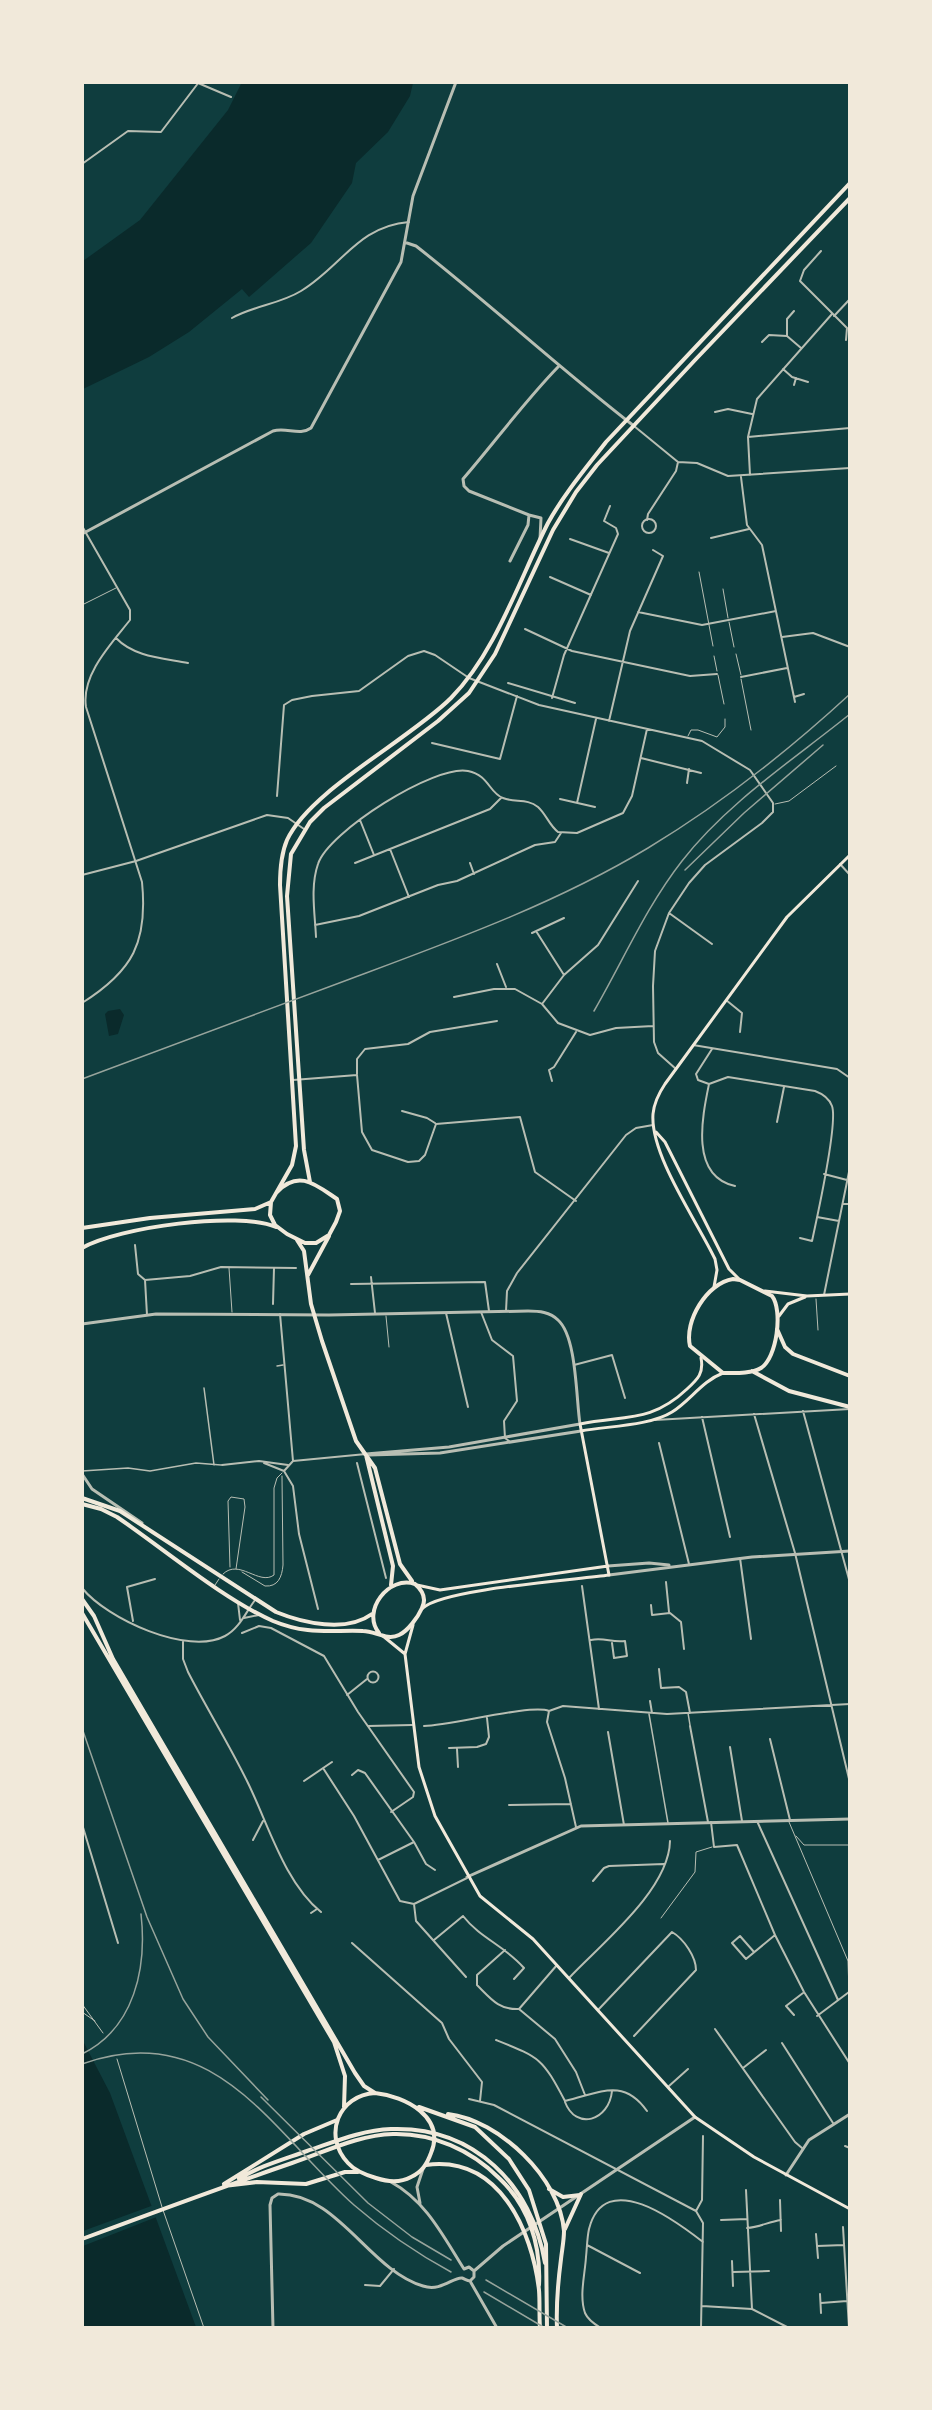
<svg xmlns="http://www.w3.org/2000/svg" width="932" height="2410" font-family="Cabin,sans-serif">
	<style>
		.water { fill: #0a2a2b }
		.pier { fill: #0f3d3e }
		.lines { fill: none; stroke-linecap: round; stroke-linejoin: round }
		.service { stroke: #b8beb3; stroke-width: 1 }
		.pedestrian { stroke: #b8beb3; stroke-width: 1.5 }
		.minor { stroke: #b8beb3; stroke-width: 2 }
		.tertiary { stroke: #b8beb3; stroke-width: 3 }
		.secondary { stroke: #f1e9da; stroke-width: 3 }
		.primary { stroke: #f1e9da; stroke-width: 4 }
		.trunk { stroke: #f1e9da; stroke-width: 4 }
		.tram { stroke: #97a49c; stroke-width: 1.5 }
		.rail { stroke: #97a49c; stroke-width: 1.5 }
	</style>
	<rect width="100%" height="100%" fill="#0f3d3e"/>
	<path class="water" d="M242,82L413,83L410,96L388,132L356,163L352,183L311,243L249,297L242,289L189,332L149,357L83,389V261L140,220L228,110Z
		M120,1009L124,1015L118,1034L109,1036L105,1014L108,1011Z
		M82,2039L110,2093L196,2327H83Z"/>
	<path class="pier" d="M154,2205L159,2216L83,2246V2231Z"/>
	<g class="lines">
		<path class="service" d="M699,572L713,646
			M723,589L728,618
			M82,605L116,588
			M729,622L734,647
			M736,654L741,675
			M714,656L717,671
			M718,675L724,704
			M741,679L751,730
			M688,736L691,730H698L717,737L725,727V719
			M775,804L789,801L836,766
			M229,1268L232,1312
			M816,1299L818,1330
			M386,1316L389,1347
			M230,1567L228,1501L231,1497L244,1499L245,1507L236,1569
			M242,1572L265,1586C278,1587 282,1577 283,1565L282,1476
			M223,1574C239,1558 259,1586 274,1575V1488L277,1478L282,1473
			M215,1585L219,1579
			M789,1822L848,1961L849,1992
			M796,1836L804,1845H850
			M661,1918L695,1872L696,1852L712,1847
			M82,2004L103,2033
			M82,2012L95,2021
			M117,2059L162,2207
			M163,2210L204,2328"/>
		<path class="pedestrian" d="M277,1366L283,1365
			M204,1388L214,1465
			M82,1471L128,1468L150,1471L196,1463L221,1465
			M688,1713L690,1725
			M649,1714L668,1823"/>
		<path class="minor" d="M198,83L231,97
			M82,164L128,131L161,132L199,82
			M821,251L804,270L800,281L847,328L846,340
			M834,316L850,299
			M232,318C253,306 280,304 301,291C341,267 358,226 409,222
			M787,336V319L794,311
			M762,342L769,335L787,336L801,348
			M783,369L792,377L808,382
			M794,385L796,378
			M715,412L728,409L752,414
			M634,426L678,462L697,463L728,476L850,468
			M748,437L850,428
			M750,475L748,437L757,399L832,314
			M741,477L747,525L762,545L795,702
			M642 526a7 7 0 1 1 14 0a7 7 0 1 1-14 0Z
			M647,520L648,514L676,471L678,462
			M82,526L130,610V620C111,644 81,675 86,707L142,882C148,942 133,971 82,1003
			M711,538L749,529
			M570,539L609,553
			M550,577L591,595
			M638,612L702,625L776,611
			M525,629L572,651L690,676L717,674
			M782,637L813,633L850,647
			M116,638C134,657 163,658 188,663
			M741,677L787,668
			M508,683L575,703
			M794,697L804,694
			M552,698L564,655L618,534L616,528L604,521L610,506
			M609,721L630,631L663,556L653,550
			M432,743L500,759L517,696
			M641,758L701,773
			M687,783L689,769
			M277,796L284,705L292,700L312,696L359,691L408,656L424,651L435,655L469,678L539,705L702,741L750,770L773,803V812L762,823L705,865L689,883L669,913L655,951L653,986L654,1042L658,1053L676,1069
			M560,799L595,807
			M577,803L596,719
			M360,820L374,855
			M390,849L409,897
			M355,863L490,809L501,798
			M470,863L474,874
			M840,864L850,875
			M82,875L136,861L267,815L288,818L304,829
			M669,913L712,944
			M315,925L359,916L438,885L457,881L535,845L555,842L561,833
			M536,931L564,975
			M532,933L564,918
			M316,937C315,914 310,887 318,864C328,832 435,764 468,771C489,775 489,793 503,798C515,803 527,798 538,807C546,814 549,825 558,832L577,833L623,813L632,796L647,729
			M497,964L506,987
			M454,997L494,989H515L542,1004L558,1023L590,1035L616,1028L653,1026
			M726,1000L742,1013L740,1032
			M542,1004L564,975L598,945L638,881
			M693,1045L837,1069L850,1078
			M357,1074V1059L365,1049L408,1044L430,1032L497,1021
			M293,1080L357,1075L362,1132L372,1150L408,1162L419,1161L425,1155L436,1124L520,1117L535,1172L576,1201
			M552,1081L549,1070L554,1067L576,1032
			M709,1084L698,1080L696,1074L712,1049
			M402,1111L427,1118L435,1123
			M777,1122L784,1087
			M824,1174L847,1180
			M735,1186C690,1176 702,1118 709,1084L728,1077L815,1091C823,1094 829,1098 832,1106C838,1123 817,1218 812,1241L800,1238
			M843,1204H850
			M817,1217L839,1221
			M135,1245L138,1274L145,1280L147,1315
			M371,1277L375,1313
			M145,1280L190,1276L221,1267L296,1268
			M351,1284L485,1282L489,1311
			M824,1295L850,1167
			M273,1304L274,1268
			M506,1311L507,1291L517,1273L626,1135L636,1128L653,1125
			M481,1312L492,1340L513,1356L517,1401L504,1421L505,1438L509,1441
			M446,1313L468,1407
			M280,1314L293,1461
			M574,1365L612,1355L625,1398
			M803,1411L850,1583
			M754,1414L795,1553L850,1783
			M702,1417L730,1537
			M655,1420L850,1409
			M659,1443L689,1564
			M264,1463L284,1471
			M357,1463L386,1578
			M222,1465L259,1461L288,1465
			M284,1471L293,1486L299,1534L318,1609
			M284,1471L293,1461L366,1454
			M740,1558L751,1639
			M666,1582L669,1612
			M582,1586L599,1709
			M82,1588C107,1619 188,1656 225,1636C239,1629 246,1612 255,1600
			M238,1603L240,1620
			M651,1605L652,1615L670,1613L681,1622L684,1649
			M244,1618L259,1615
			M133,1621L127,1587L155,1579
			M242,1633L259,1626L271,1628L324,1656L358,1712L414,1792L413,1797L391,1812
			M591,1640C604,1637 612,1643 625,1641L627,1656L614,1658L612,1643
			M183,1642V1659L188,1672C207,1709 229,1744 247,1781C268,1823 284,1882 321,1912
			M659,1669L661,1688L679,1687L686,1692L690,1713
			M367.5 1677a5.5 5.5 0 1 1 11 0a5.5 5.5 0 1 1-11 0Z
			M347,1695L367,1679
			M650,1701L652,1713
			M549,1711L563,1706L667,1714L850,1704
			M549,1711L547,1722L565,1778L576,1827
			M368,1726L412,1725
			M424,1726C453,1725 531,1704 549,1711
			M690,1726L708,1822
			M608,1732L624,1825
			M770,1739L790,1820
			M730,1747L742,1821
			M449,1748L477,1747L486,1744L489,1737L487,1718
			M457,1749L458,1767
			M323,1768L354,1816L400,1901L414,1904L467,1878
			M352,1775L358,1770L365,1773L414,1842L378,1860
			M304,1781L332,1762
			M509,1805L571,1804
			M757,1821L838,2000
			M711,1822L714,1847L737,1845L775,1935L804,1992L850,2064
			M82,1824L118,1943
			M253,1840L263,1821
			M414,1842L426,1864L435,1870
			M593,1881L604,1868L609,1866L664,1864
			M414,1904L416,1921L466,1977
			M311,1913L317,1909
			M434,1940L463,1916C481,1939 504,1945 524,1968L514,1979
			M352,1943L442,2023L449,2039L482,2082L480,2101
			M505,1950L477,1975V1985C491,1999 499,2010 519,2009
			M754,1952L740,1936L732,1943L746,1959L775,1935
			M569,1978C601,1944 669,1890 670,1841
			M519,2009L555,2039L576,2072L585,2095
			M519,2009L557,1965
			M598,2010L672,1932C684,1939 696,1957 696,1970L634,2036
			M794,2015L786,2006L803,1993
			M817,2016L849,1992
			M715,2029L795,2142L802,2148
			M496,2040C541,2058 542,2058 565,2101C600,2093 623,2077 647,2111
			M782,2043L833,2123
			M743,2068L766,2050
			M669,2086L688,2069
			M469,2099L494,2105L696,2211
			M565,2102C576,2131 609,2121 612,2091
			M845,2146L850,2148
			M746,2190L752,2309
			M780,2200L781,2231
			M721,2220L747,2219
			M843,2227L849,2328
			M747,2228C760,2227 768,2222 781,2220
			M816,2234L818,2258
			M587,2245L640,2273
			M817,2246L844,2245
			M732,2261L733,2286
			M733,2272L769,2271
			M365,2285L380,2286L394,2269
			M820,2294L821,2313
			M821,2303L847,2301
			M702,2306L752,2309L789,2328
			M601,2328C594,2324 588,2320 585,2313C579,2296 585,2274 586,2257C587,2248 587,2238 589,2229C605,2167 676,2221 703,2242
			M689,2328H694
			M701,2328L703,2223L696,2211L702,2200L703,2136"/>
		<path class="tertiary" d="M407,243L416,246C490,304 559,368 634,426
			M529,515L541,518L540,539
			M82,534L273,431C286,427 300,436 311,428L401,262L413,196L456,82
			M510,561L528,525L529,515L469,491L464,486L463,479C495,442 524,402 558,367
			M82,1324L156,1314L329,1315L528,1311C539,1311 550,1312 558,1320C577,1337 576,1399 580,1424L449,1447L366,1454
			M369,1455L440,1453L581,1431
			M82,1474L92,1489L142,1523
			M608,1566L649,1563L669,1565
			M609,1575L752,1557L850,1551
			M467,1877L581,1826L850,1819
			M786,2175L809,2140L850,2114
			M391,2182C426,2201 443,2236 464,2269
			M420,2203L417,2187L423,2169
			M464,2269L469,2267L474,2271
			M474,2271L503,2246L695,2117
			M470,2281L497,2328
			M470,2281L474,2277V2271
			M273,2328L270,2205L272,2198L278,2194C338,2193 369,2270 423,2286C441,2292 453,2277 462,2278C465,2279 467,2281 470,2281"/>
		<path class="secondary" d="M656,1132L665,1142L729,1269L739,1279
			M714,1287L717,1270L715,1259C697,1221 650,1155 653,1114C654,1103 659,1093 665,1084L787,917L850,855
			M765,1291L807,1296L850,1294
			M779,1316L788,1304L805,1297
			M581,1431C607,1426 650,1426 672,1412C690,1401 702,1381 723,1373
			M417,1585L440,1590L608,1566
			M423,1608C443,1589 574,1580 609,1575L580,1424C625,1415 651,1423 687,1389C698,1379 704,1373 701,1358
			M413,1625L405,1654L419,1767L435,1816L480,1896L533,1939L695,2117L754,2157L850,2209
			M383,1636L405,1654"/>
		<path class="primary" d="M733,1279L740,1280L772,1296C783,1310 777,1358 761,1368C751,1374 735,1373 723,1373L690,1346C684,1321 707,1283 733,1279Z
			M777,1329L785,1347L793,1354L850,1376
			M752,1371L789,1391L850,1407
			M239,2179C259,2166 285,2159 307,2151C334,2142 362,2130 391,2129C474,2126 532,2185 545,2263
			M224,2184L304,2134L337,2120
			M224,2186L257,2182L306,2184L345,2172H358
			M82,2239C152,2213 222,2187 292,2163C325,2152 358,2135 393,2134C433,2133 471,2150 499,2178C529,2206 541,2245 539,2285"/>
		<path class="trunk" d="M310,1182L304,1150L287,896L291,854L310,822L324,808L438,721L469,693L495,654L553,530L576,492L597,465L696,359L850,198
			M277,1192C299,1169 316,1185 337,1199L340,1211L336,1222L329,1235L316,1243H305L287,1234L275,1225L270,1215L271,1202L292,1165L296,1146L280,885C280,870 281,854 287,840C310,790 409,740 451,698C496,652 519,580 548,523C564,494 586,468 606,442L850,183
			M82,1228L150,1218L255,1209L271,1202
			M297,1240L304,1251L311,1304L322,1341L356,1441L375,1468L400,1564L412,1581
			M82,1248C118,1227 239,1211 276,1227
			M308,1275L329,1236
			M366,1455L393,1566L391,1585
			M82,1498L120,1511L276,1612C303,1623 346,1633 372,1614
			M82,1504L101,1509L117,1517C164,1549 223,1599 273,1621C307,1635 329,1630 363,1631C375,1631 387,1641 399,1635C408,1631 418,1617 422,1608C427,1598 422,1590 415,1584C389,1575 361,1611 379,1633
			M82,1599L94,1616L113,1659L355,2073L364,2086L375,2093
			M82,1613L334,2042L345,2076L344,2107
			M375,2093C405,2096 446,2117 431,2153C427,2164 422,2172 411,2177C400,2183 388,2182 376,2178C366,2175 355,2171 348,2163C322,2135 339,2095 375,2093Z
			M419,2107L475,2127L509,2159L529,2190L546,2244L547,2328
			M448,2114C499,2120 560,2178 564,2231C564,2240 562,2250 561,2259C558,2282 556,2304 557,2328
			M426,2165C499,2155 532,2230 539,2290C540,2303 539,2315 540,2328
			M549,2189L563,2197L580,2195
			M565,2229L581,2194"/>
		<path class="tram" d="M685,870L744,813L823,745
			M594,1011C623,961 646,907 682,861C727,803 793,760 850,714"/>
		<path class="rail" d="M82,1079C172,1046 261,1012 350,979C452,941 555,904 648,848C721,804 787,752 850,694
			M82,1728L147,1917L183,1999L208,2037L268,2100
			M82,2054C135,2028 147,1967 141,1914
			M82,2064C214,2016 273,2133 354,2205C384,2231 416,2253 451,2272
			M261,2097L368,2203L412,2237L451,2260
			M486,2280L568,2328
			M484,2292L545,2328"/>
	</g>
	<rect width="932" height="2410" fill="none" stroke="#f1e9da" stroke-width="168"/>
</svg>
